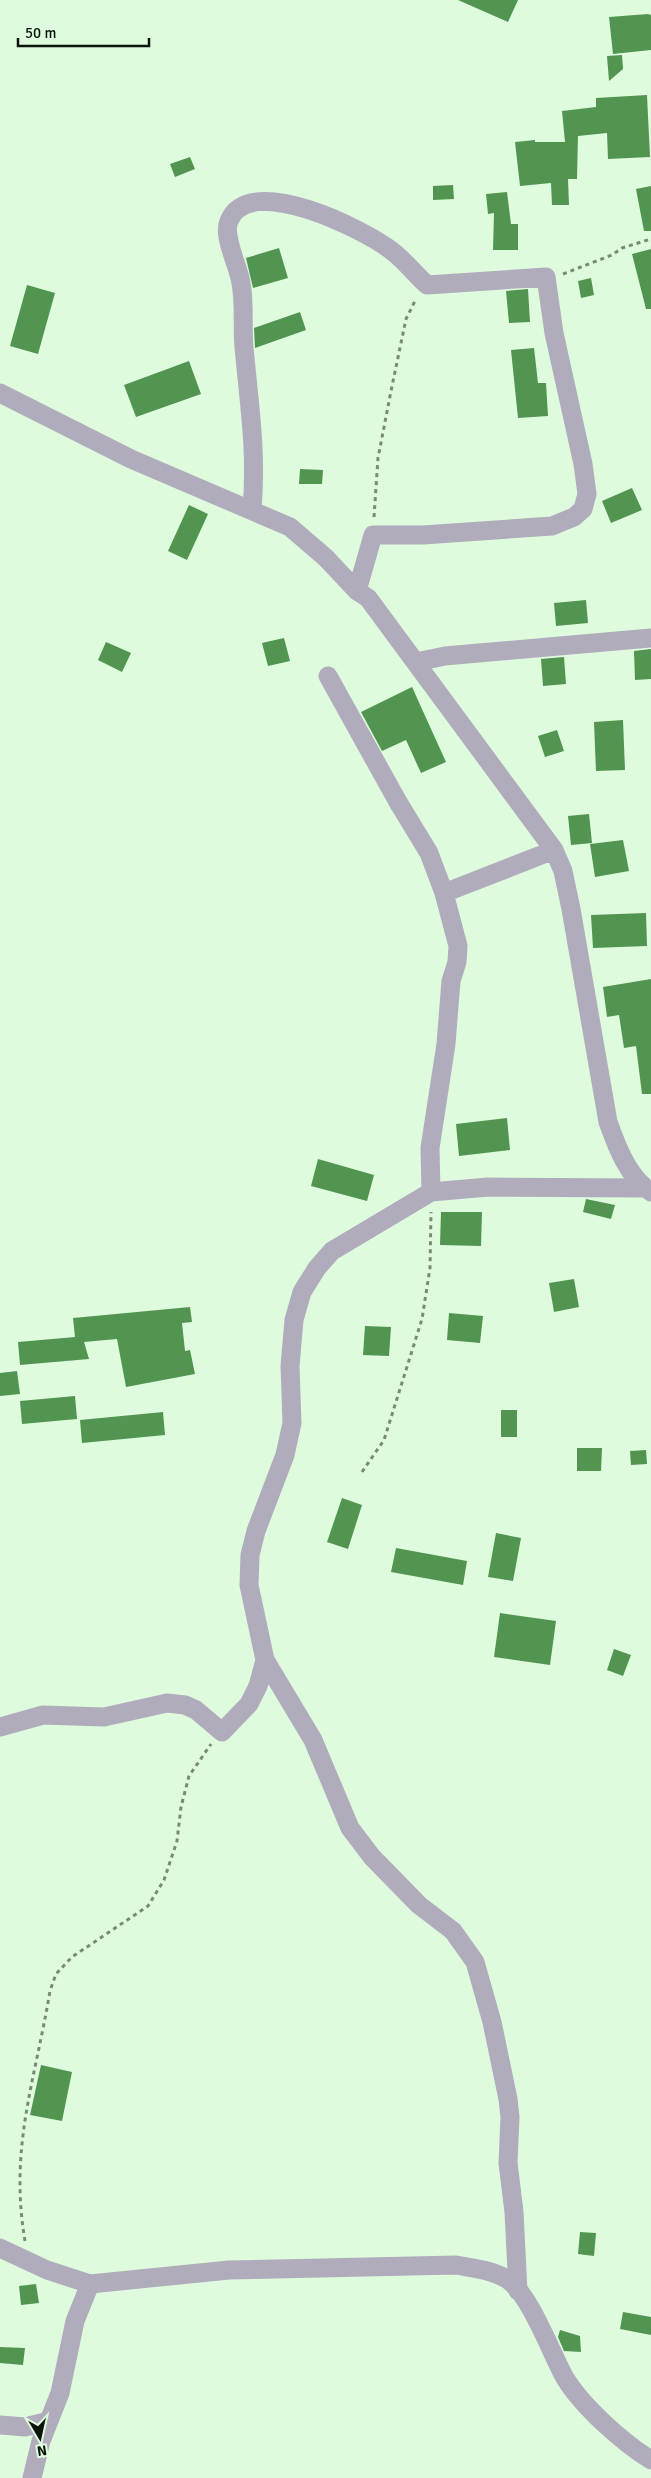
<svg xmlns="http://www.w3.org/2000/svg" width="651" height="2478" font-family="Signika,sans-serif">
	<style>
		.building { fill: #519550 }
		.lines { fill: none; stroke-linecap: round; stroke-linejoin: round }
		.path { stroke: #778b77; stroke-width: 3; stroke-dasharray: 4 4; stroke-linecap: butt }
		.minor { stroke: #b0acbc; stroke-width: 19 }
	</style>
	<rect width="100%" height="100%" fill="#dffbde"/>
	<path class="building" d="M458,0H518L508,22Z
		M648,14L651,15V50L613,54L609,17Z
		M622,55L623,69L609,81L607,56Z
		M647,95L650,157L608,159L607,133L578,136L577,179H568L569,205H552L551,183L520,186L515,142L535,140V142H565L562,111L596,107V98Z
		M190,157L195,169L175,177L170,164Z
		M453,185L454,199L433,200V186Z
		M651,186V231H644L636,189Z
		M507,192L511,224H518V250H493L494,213L488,214L486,194Z
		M279,248L288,278L253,288L246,258Z
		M651,249V309H646L632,254Z
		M591,278L594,295L581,298L578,281Z
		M27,285L55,293L38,354L10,346Z
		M528,289L530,322L509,323L506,291Z
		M300,312L306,330L255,348L254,328Z
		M534,348L538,383H546L548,416L518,418L511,350Z
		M189,361L201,394L136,417L124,385Z
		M300,469L323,470L322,484H299Z
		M632,488L642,510L611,523L602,501Z
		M189,505L208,514L187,560L168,551Z
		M586,600L588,623L556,626L554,603Z
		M284,638L290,661L268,666L262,643Z
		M106,642L131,653L122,672L98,660Z
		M651,649V679L635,680L634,651Z
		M564,657L566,684L543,686L541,659Z
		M412,687L446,762L421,773L406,740L382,751L361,712Z
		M623,720L625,770L596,771L594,722Z
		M557,730L564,751L545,757L538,736Z
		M589,814L592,843L571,845L568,816Z
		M623,840L629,871L595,877L590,844Z
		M646,913L647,946L593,948L591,915Z
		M651,979V1094H642L636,1046L624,1048L619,1015L607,1017L603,987Z
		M507,1118L510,1150L459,1156L456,1124Z
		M318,1159L374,1175L367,1201L311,1186Z
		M586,1199L615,1205L611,1219L583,1212Z
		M441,1212H482L481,1246L440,1245Z
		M574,1279L579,1307L554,1312L549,1283Z
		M190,1307L192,1322L182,1323L185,1351L190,1350L195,1374L126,1387L117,1339L84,1342L89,1359L20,1365L18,1342L75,1337L73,1318Z
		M449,1313L483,1316L480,1343L447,1340Z
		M365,1326L391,1327L389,1356L363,1355Z
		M17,1371L20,1394L0,1396V1373Z
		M75,1396L77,1419L22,1424L20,1401Z
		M501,1410H517V1437H501Z
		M163,1412L165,1435L82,1443L80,1420Z
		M577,1448H602L601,1471H577Z
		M646,1450L647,1464L631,1465L630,1451Z
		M342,1498L362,1505L348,1549L327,1542Z
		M496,1533L521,1538L513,1581L488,1577Z
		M396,1548L467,1561L463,1585L391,1572Z
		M500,1613L556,1621L550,1665L494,1657Z
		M614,1649L631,1655L623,1676L607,1670Z
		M41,2065L72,2072L62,2121L30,2115Z
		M580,2232L596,2233L594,2256L578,2254Z
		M36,2284L39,2303L21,2305L19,2286Z
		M623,2312L651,2317V2335L620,2329Z
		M560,2330L580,2336L581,2352L564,2351L558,2337Z
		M0,2347L25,2348L23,2365L0,2363Z"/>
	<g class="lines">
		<path class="path" d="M563,274L612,255L622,248L651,239
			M374,517L378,458L391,391L406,319L416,299
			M362,1472L384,1440L422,1319L430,1268L431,1212
			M25,2241C9,2148 35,2081 50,1991L56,1974L72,1957L148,1906L164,1880L177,1841L181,1807L189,1776L211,1744"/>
		<path class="minor" d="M0,393L131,459L290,527L326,558L357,591L368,598L554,850L563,871L571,909L608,1122C617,1147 628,1177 651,1192
			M252,509C257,451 249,404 244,347C242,326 245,305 241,283C239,267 222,236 229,221C249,171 365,230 392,251C404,260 415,274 427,285L546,277L554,333L583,464L587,494L583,509L574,517L552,526L423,535H373L357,591
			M416,662L445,656L651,638
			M328,676L398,802L429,853L444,893L458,946L457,962L451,981L446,1044L430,1148L431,1192
			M444,893L554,850
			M265,1660L313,1740L350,1828L372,1857L419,1905L453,1931L475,1962L492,2022L508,2099L510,2117L508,2163L514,2212L518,2291
			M0,1727L43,1715L104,1717L167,1703L185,1705L196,1710L222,1732L249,1704L258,1686L265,1660L249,1585L250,1555L256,1531L285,1455L292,1423L290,1366L294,1320L302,1292L317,1268L332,1251L431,1192L488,1187L646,1188
			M0,2248L47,2270L90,2284L229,2270L456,2265C473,2268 492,2270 507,2279C530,2294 551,2353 565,2378C582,2406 623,2443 651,2460
			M0,2425L25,2427L49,2421
			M32,2478L41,2441L60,2393L75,2321L90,2284"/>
	</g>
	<g transform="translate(40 2438) rotate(171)" stroke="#dffbde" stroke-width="4" paint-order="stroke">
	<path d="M0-4L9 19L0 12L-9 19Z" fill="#0a140a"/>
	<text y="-8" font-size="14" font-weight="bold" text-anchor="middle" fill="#0a140a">N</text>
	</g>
	<path d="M18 38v8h131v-8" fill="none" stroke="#0a140a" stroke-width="2.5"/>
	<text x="25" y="38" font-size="15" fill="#0a140a" stroke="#dffbde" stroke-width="4" paint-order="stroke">50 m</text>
</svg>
